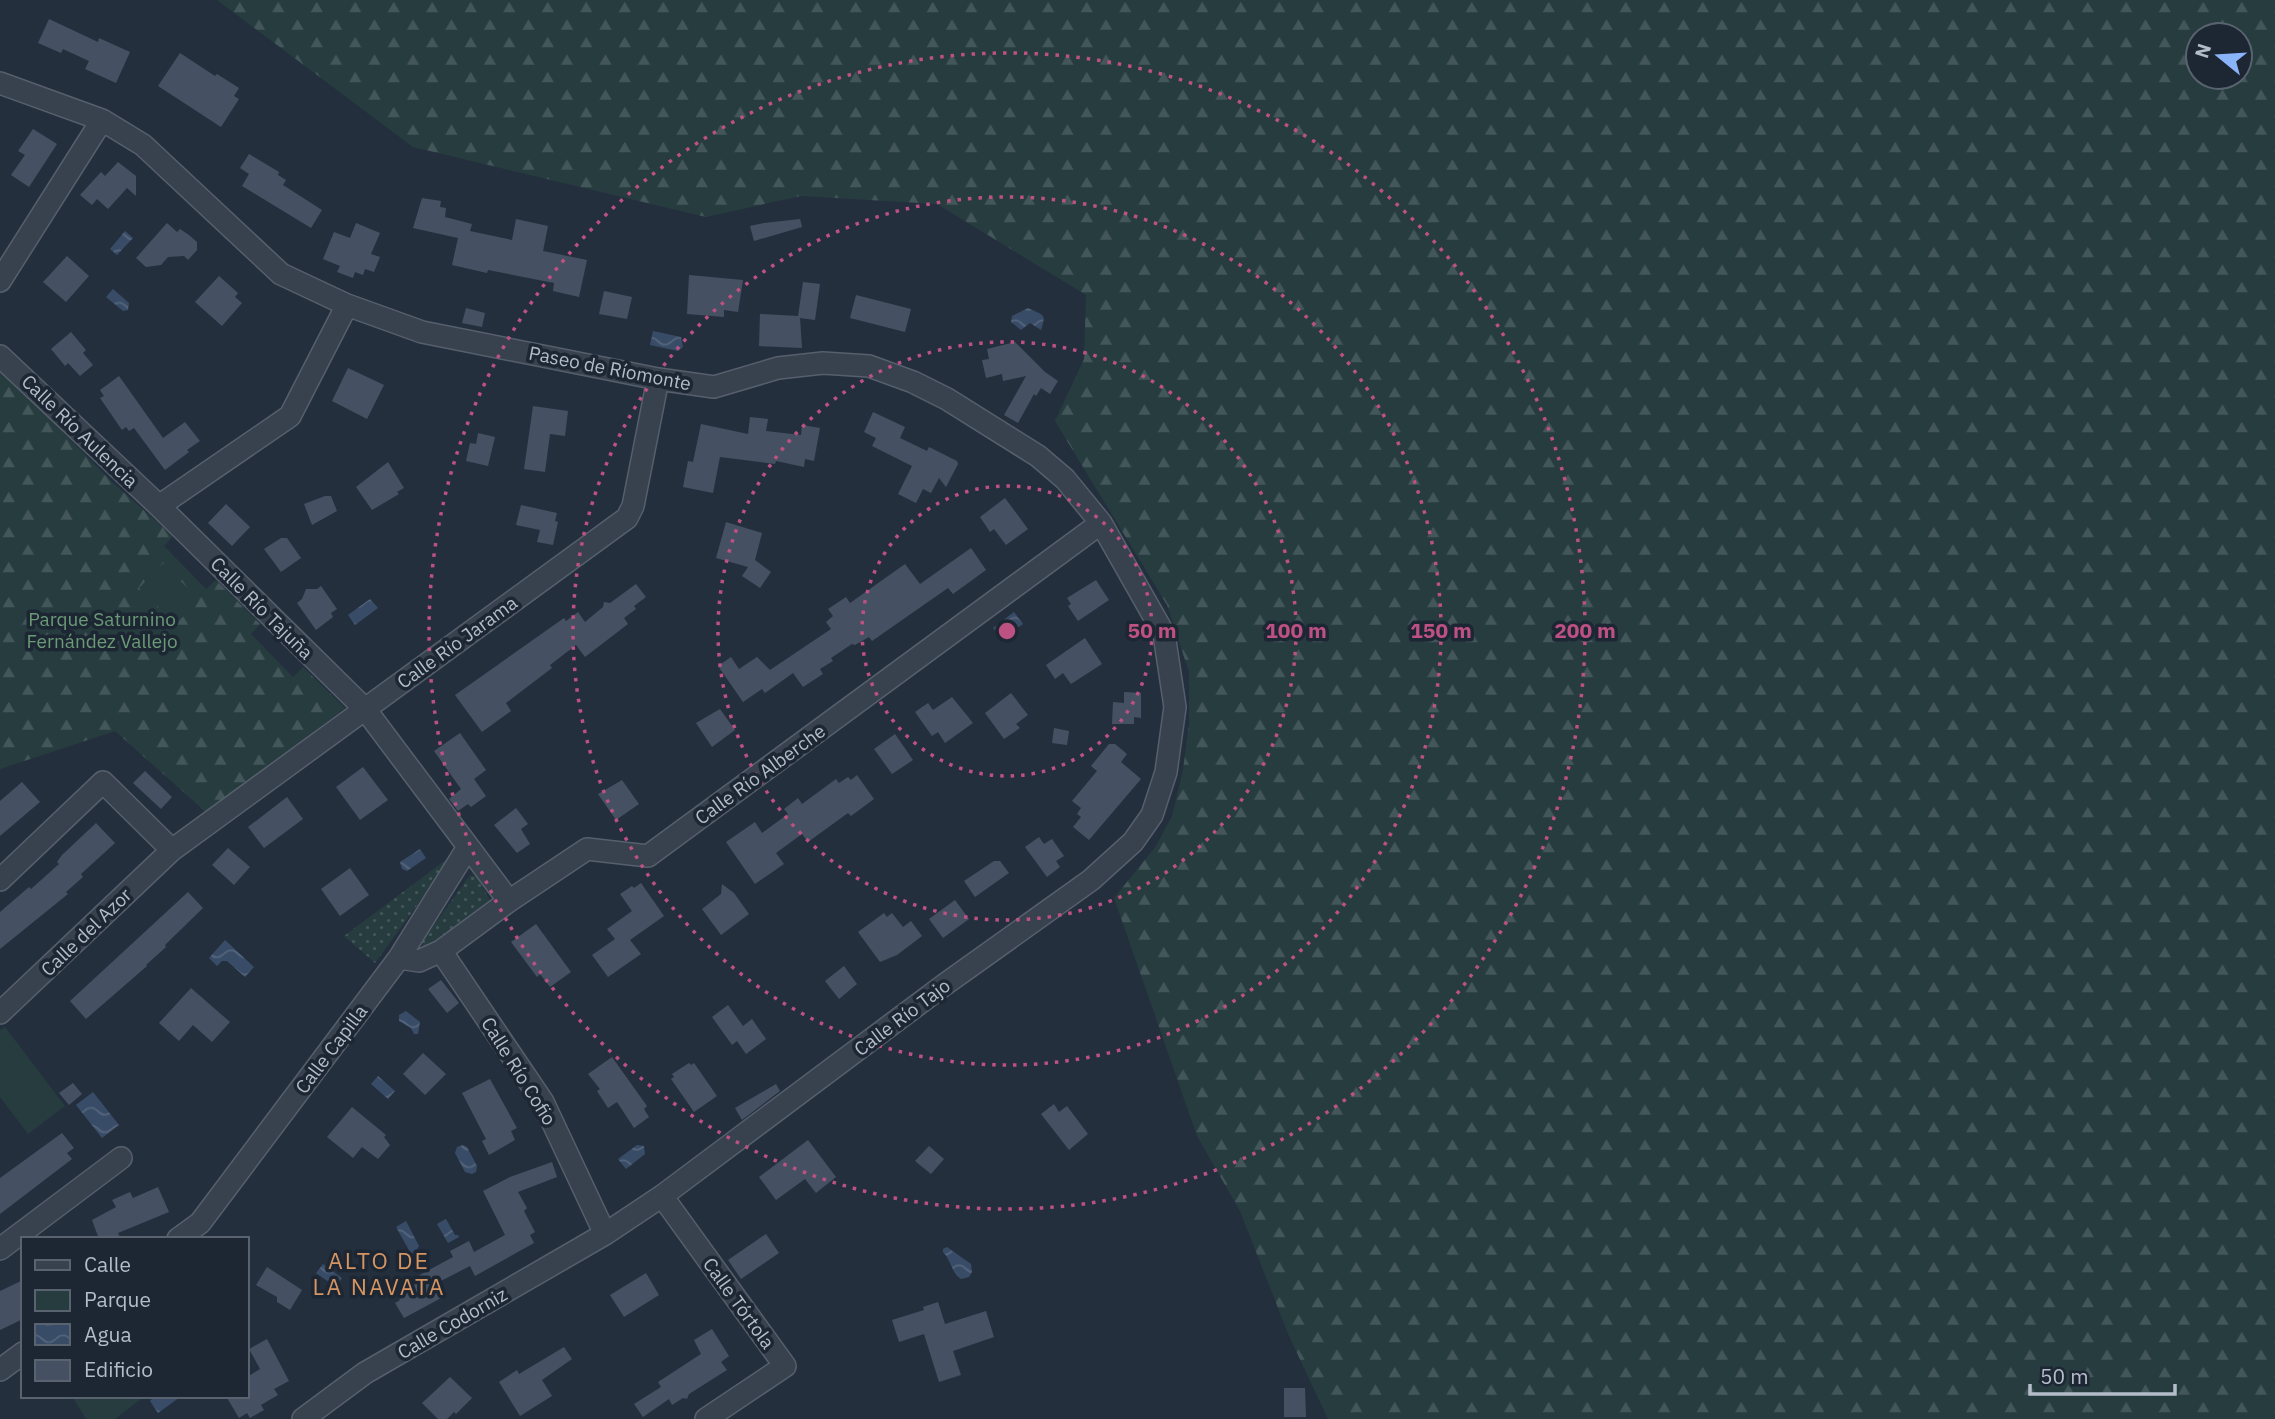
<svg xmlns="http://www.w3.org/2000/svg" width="2275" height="1419" font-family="'IBM Plex Sans',sans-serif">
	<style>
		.grass { fill: url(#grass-dots) }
		.forest { fill: url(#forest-firs); fill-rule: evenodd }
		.park { fill: #263c3f }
		.water { fill: url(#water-waves) }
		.building { fill: #455162 }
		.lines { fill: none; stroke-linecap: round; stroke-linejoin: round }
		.minor-casing { stroke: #565f6c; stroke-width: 24 }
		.minor { stroke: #38414e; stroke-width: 21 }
		.ring { fill: none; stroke: #bd5182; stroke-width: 3.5; stroke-dasharray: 3.5 7 }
		.labels { text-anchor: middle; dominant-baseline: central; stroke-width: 7; stroke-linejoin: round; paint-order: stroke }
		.street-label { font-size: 19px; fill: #b4bcc9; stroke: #1d2633 }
		.park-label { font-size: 19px; fill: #6b9a76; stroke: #1d2633 }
		.quarter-label { font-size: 23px; letter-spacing: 2px; fill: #d59563; stroke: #1d2633 }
		.centre { fill: #bd5182; stroke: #1d2633; stroke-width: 3.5 }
		.ring-label { font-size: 21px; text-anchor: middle; font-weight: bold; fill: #bd5182; stroke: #1d2633; stroke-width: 7; stroke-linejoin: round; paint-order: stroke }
	</style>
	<defs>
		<pattern id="grass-dots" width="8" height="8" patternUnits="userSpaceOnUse" patternTransform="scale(1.75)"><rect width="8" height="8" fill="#263c3f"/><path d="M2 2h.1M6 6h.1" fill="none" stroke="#435659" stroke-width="1.8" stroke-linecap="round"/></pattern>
		<pattern id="forest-firs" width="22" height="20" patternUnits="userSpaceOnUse" patternTransform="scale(1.75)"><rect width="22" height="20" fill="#263c3f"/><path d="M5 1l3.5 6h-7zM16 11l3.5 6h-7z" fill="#435659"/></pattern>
		<pattern id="water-waves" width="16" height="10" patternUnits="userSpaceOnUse" patternTransform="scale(1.75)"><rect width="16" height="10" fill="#394c67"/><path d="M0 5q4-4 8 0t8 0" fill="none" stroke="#53647b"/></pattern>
	</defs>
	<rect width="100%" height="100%" fill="#242f3e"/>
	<path class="grass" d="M455,853L375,963L344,936Z
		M470,875L476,876L490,900L427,947L423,948L422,942Z"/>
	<path class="forest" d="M217,0H2275V1419H1328L1289,1336L1240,1211L1197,1136L1114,898L1156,846L1172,816L1183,770L1189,723V672L1167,605L1055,421L1084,359L1086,295L937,204L801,196L706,217L413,147ZM2198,35H2240V77H2198Z
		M0,369L111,481L173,536L164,546L206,589L216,580L260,624L251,634L293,677L303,667L345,708L207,813L115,731L0,769Z"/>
	<path class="park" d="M163,563L199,600L176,624L139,588Z
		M5,1027L65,1106L28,1134L0,1097V1030Z
		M76,1396H145L115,1419H86L73,1398Z"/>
	<path class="water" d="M125,231L133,238L117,255L110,249Z
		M113,289L129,303L128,310L123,311L106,297Z
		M1028,308C1043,316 1047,312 1041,330L1030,323L1021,330L1011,322L1012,316Z
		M653,331L681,337L683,347L678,351L650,345Z
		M370,599L378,608L355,625L348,615Z
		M1014,612L1023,624L1002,639L993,628Z
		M420,849L426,858L407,871L402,869L400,862Z
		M225,940L254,967L245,977L227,961H222L217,966L209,958Z
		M406,1011L420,1022L418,1034H414L411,1028L399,1021V1015Z
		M378,1076L395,1091L388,1099L371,1084Z
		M93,1092L119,1125L102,1138L76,1105Z
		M463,1145L467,1147L477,1166L476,1172L472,1174L465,1172L455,1153L457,1147Z
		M637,1145L644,1146L645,1154L626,1169L618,1159Z
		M446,1219L455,1235H458L459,1237L448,1243L437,1224Z
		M406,1221L419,1246L414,1254L410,1252L396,1227Z
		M947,1247L971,1264L972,1272L969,1277L961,1279C952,1274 951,1260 943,1252V1249Z
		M323,1264L342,1278L336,1287L316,1273Z
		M155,1396H180V1397L158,1413L150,1401Z"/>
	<path class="building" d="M49,19L98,42L99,38L130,52L116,83L85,69L89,61L63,49L61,53L38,43Z
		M180,53L215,76L217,74L239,88L234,96L239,99L221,127L158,86Z
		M33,129L57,144L29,187L11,175L25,155L18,151Z
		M249,154L279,172L278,175L286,180L283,185L322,210L311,228L242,186L249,174L240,168Z
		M118,162L136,176V196L127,188L108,209L97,199L92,205L80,195L101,172L105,176Z
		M422,198L441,201L440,207L446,208L445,217L472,224L470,231L512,240L516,219L548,226L543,251L587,260L579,297L553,291L554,283L488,270L487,273L452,265L458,238L413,228Z
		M800,219L802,227L754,241L750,226L764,223Z
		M167,223L177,232L180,229L189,235L197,242V250L188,260L184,256L168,257L161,265L146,267L136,258Z
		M356,223L380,233L371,254L380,257L374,272L365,269L363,275L355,272L353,278L337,272L340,266L323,259L334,232L350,238Z
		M67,256L89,276L66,302L43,282Z
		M689,275L743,280L738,312L724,310V317L687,314Z
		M219,276L238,293L235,297L242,303L222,326L195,302Z
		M803,282L820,284L815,320L800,318L802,348L759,346L760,314L798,316Z
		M604,291L632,297L627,319L599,314Z
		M856,295L911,309L905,332L850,318Z
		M466,308L485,313L482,327L462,323Z
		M71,332L86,350L83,353L93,365L80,376L68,363L65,366L51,349Z
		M1015,342L1045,372L1058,381L1050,394L1041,388L1036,396L1034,394L1018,423L1004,415L1026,376L1003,381L1002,374L986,378L982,360L989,359L987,349Z
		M348,368L384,385L367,419L332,401Z
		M119,376L163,438L185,422L200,441L187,450L189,452L165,470L134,428L129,431L126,427L122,430L100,398L104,396L100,390Z
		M533,406L568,411L565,436L550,434L545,472L524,469Z
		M873,412L905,427L900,438L927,451L929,447L957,461L958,464L946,487L939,478L931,493L923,489L916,503L898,494L912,466L872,446L876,438L864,432Z
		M750,417L768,419L766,431L801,435L802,425L820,428L814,461L805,459L804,467L776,461L775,464L720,457L713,493L683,487L688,461L693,462L701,424L748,434Z
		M478,433L495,437L488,466L466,461L470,443L476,444Z
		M388,462L404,488L397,492L399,494L372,510L356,487Z
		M325,496H331L337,511L312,525L304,504Z
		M1005,498L1028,529L1006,545L994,529L990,532L980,517Z
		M226,504L250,527L232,546L208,523Z
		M521,505L557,513L555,521L558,522L553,545L537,542L540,530L516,525Z
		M726,522L762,533L755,560L771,572L760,588L742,576L748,567L716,558Z
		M281,538H287L301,558L281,572L264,549Z
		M971,548L986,570L953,594L948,588L872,641L869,637L855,645L852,644L831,658L833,661L820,669L823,674L803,687L793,673L765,693L762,689L743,702L718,666L731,657L739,669L757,657L770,670L831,629L826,622L833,616L828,609L846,597L850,603L905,564L920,584Z
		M1096,580L1109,600L1078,621L1068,606L1071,604L1067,598Z
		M636,584L646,597L634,606L636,609L624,618L628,624L585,657L576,645L550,665L552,668L506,703L511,711L482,732L455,695L564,618L566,621L578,612L585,622L603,607L604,602L610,603Z
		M321,586L337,609L331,613L333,617L316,630L297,603L302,599L306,589H317Z
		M1085,638L1102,664L1071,684L1063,673L1055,679L1046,665Z
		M1124,692L1141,693V718L1134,717V724H1112L1113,702L1124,703Z
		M1011,693L1028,715L1016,724L1020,728L1004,739L985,713Z
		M952,697L973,723L945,743L938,732L932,736L915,712L928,703L933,710Z
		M720,709L735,730L712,747L696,723Z
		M1054,728L1069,731L1067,745L1052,743Z
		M460,733L486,770L474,779L486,796L471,807L468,804L458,811L449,799L461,789L434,751Z
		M895,734L913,760L892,774L874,749Z
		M1109,744H1115L1127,754L1121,762L1141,779L1089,840L1073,827L1081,817L1077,814L1081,808L1072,801L1097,771L1091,766Z
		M363,767L388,800L360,820L336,787Z
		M145,771L172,797L161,809L133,783Z
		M857,775L874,799L851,816L848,813L808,842L802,834L776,853L784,864L755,884L726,842L755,822L762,833L788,814L784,809L798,798L802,804L836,779L839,783L848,777L851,780Z
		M622,780L639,804L616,820L598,794Z
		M22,782L40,802L0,836V801Z
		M287,797L303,819L264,848L248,827Z
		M516,808L528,824L521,829L530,844L517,853L494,825Z
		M96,823L115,843L81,874L83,877L66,892L68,894L0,949V912L29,887L31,889L59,864L57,862L62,855Z
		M1039,837L1044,844L1052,839L1064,856L1056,861L1060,867L1047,877L1025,847Z
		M228,848L250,867L234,885L212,865Z
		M994,861H1000L1009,873L975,897L964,881Z
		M350,868L369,895L340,916L321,889Z
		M641,883L664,916L630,940L641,954L608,977L592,955L615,939L607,929L632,911L620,894L632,886L634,888Z
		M722,884L734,893L749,914L721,935L702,909L721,894Z
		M188,892L203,908L165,945L166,947L146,965L147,966L86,1019L70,1001Z
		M955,900L969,919L943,938L929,919Z
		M884,913L887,917L892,913L903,927L911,921L922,936L897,955L880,962L858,932Z
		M536,924L571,972L550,987L540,974L537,977L511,942Z
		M844,966L857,984L839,999L825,981Z
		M441,980L459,1003L447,1013L428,989Z
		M191,988L230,1022L212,1042L193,1025L179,1041L159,1023Z
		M728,1005L743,1026L752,1019L766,1039L746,1054L737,1041L732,1045L712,1017Z
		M423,1053L446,1074L425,1095L403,1074Z
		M612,1057L647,1106L644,1109L649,1117L634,1128L617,1102L608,1108L597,1091L600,1089L588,1074Z
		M689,1063L691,1065L694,1063L717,1096L694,1112L671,1079L674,1077L672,1074Z
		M490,1079L517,1128L511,1131L515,1140L489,1155L482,1141L486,1139L462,1093Z
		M73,1083L82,1094L69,1105L59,1093Z
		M776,1084L780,1091L742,1120L735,1108Z
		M1054,1104L1059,1112L1067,1106L1088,1134L1069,1150L1041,1114Z
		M352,1107L386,1135L384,1137L390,1145L378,1159L362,1147L353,1158L327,1137Z
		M62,1133L74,1148L67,1153L72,1159L0,1214V1178Z
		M808,1140L836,1177L816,1193L805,1179L776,1200L759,1177Z
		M929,1146L944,1159L931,1174L915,1161Z
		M552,1162L557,1177L518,1192L527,1208L524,1211L535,1232L530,1235L534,1243L475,1276L470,1266L437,1283L443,1297L404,1318L395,1303L400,1300L398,1296L409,1290L407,1287L418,1281L416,1277L453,1257L450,1251L469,1241L474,1252L505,1235L483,1191L510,1177Z
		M158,1187L169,1212L118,1233L121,1239H99L92,1220L116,1207L112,1200L130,1192L133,1198Z
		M766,1234L779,1253L741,1279L728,1260Z
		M267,1267L302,1290L290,1310L277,1302V1297L256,1285Z
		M646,1273L659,1295L624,1317L610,1295Z
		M23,1280V1319L0,1330V1291Z
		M938,1302L945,1324L986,1311L994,1337L953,1351L961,1375L939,1382L924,1334L899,1342L892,1320L924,1310L923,1307Z
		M712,1329L729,1356L721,1362L727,1370L689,1394L687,1399L683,1398L672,1405L669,1399L643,1417L634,1404L661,1387L658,1382L701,1354L694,1340Z
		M267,1339L289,1381L274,1389L278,1395L261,1405L264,1410L250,1418L247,1413L239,1418L226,1396H247V1377L260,1369L249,1349Z
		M564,1347L572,1359L542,1380L552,1396L520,1416L499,1382L517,1370L519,1374Z
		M450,1377L472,1398L456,1414L454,1412L447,1419H438L422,1403Z
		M1284,1388H1305L1306,1417H1284Z"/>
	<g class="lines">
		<defs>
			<path id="minor" d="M0,83L102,120L143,145L281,274L347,305L422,332L658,379L714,387L778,368L823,363L869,366L913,382L947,399L1038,456L1065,479L1101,523L1164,634L1175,707L1166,772L1152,815L1133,842L1091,880L944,985L662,1196L605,1234L365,1373L303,1419
				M0,281L102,120
				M0,356L159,506L365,709L509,901
				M159,506L290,416L347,305
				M0,880L103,782L172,850
				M441,951L543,1102L605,1234
				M399,958L419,961L441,951L509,901L587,849L648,856L1101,523
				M0,1013L172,850L627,518L633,506L658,379
				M662,1196L785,1366L706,1419
				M178,1239L200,1223L399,958L468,847
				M0,1249L121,1158
				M0,1370L23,1353"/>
		</defs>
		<use href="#minor" class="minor-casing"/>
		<use href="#minor" class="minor"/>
	</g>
	<g class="ring">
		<circle cx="1007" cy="631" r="145"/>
		<circle cx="1007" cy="631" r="289"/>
		<circle cx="1007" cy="631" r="434"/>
		<circle cx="1007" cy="631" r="578"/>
	</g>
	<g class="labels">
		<g class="street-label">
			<text transform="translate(610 368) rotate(11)">Paseo de Ríomonte</text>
			<text transform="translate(80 431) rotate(44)">Calle Río Aulencia</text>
			<text transform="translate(262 608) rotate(45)">Calle Río Tajuña</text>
			<text transform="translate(457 642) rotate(-36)">Calle Río Jarama</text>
			<text transform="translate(760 774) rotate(-36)">Calle Río Alberche</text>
			<text transform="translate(86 932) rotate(-44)">Calle del Azor</text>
			<text transform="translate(902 1017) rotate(-37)">Calle Río Tajo</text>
			<text transform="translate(331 1049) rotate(-53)">Calle Capilla</text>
			<text transform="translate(519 1071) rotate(58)">Calle Río Cofio</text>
			<text transform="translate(739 1303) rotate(54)">Calle Tórtola</text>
			<text transform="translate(452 1323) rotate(-30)">Calle Codorniz</text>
		</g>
		<g class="park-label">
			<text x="102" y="619">Parque Saturnino<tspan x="102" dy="22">Fernández Vallejo</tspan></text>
		</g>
		<g class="quarter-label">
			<text x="379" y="1260">ALTO DE<tspan x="379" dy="26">LA NAVATA</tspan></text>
		</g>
	</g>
	<circle cx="1007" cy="631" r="10" class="centre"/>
	<g class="ring-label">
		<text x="1152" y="638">50 m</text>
		<text x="1296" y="638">100 m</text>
		<text x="1441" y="638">150 m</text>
		<text x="1585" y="638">200 m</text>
	</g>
	<rect x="21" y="1237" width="228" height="161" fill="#1d2633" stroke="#59626f" stroke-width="2"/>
	<rect x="35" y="1260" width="35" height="10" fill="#38414e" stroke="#59626f" stroke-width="2"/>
	<text x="84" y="1272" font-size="21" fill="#b4bcc9">Calle</text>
	<rect x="35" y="1290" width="35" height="21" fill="#263c3f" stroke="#59626f" stroke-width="2"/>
	<text x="84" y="1307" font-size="21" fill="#b4bcc9">Parque</text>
	<rect x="35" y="1324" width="35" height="21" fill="url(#water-waves)" stroke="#59626f" stroke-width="2"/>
	<text x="84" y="1342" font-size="21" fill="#b4bcc9">Agua</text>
	<rect x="35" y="1360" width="35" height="21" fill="#455162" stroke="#59626f" stroke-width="2"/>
	<text x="84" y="1377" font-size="21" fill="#b4bcc9">Edificio</text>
	<g transform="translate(2219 56) rotate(288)"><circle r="33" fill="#1d2633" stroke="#59626f" stroke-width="2"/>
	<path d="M0-5L12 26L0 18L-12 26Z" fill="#8ab4f8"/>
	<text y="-10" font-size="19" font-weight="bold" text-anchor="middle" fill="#b4bcc9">N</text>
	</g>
	<path d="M2030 1384v10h145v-10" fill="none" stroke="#b4bcc9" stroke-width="3.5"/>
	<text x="2040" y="1384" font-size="21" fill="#b4bcc9" stroke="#1d2633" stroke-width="5" paint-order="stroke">50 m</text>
</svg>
